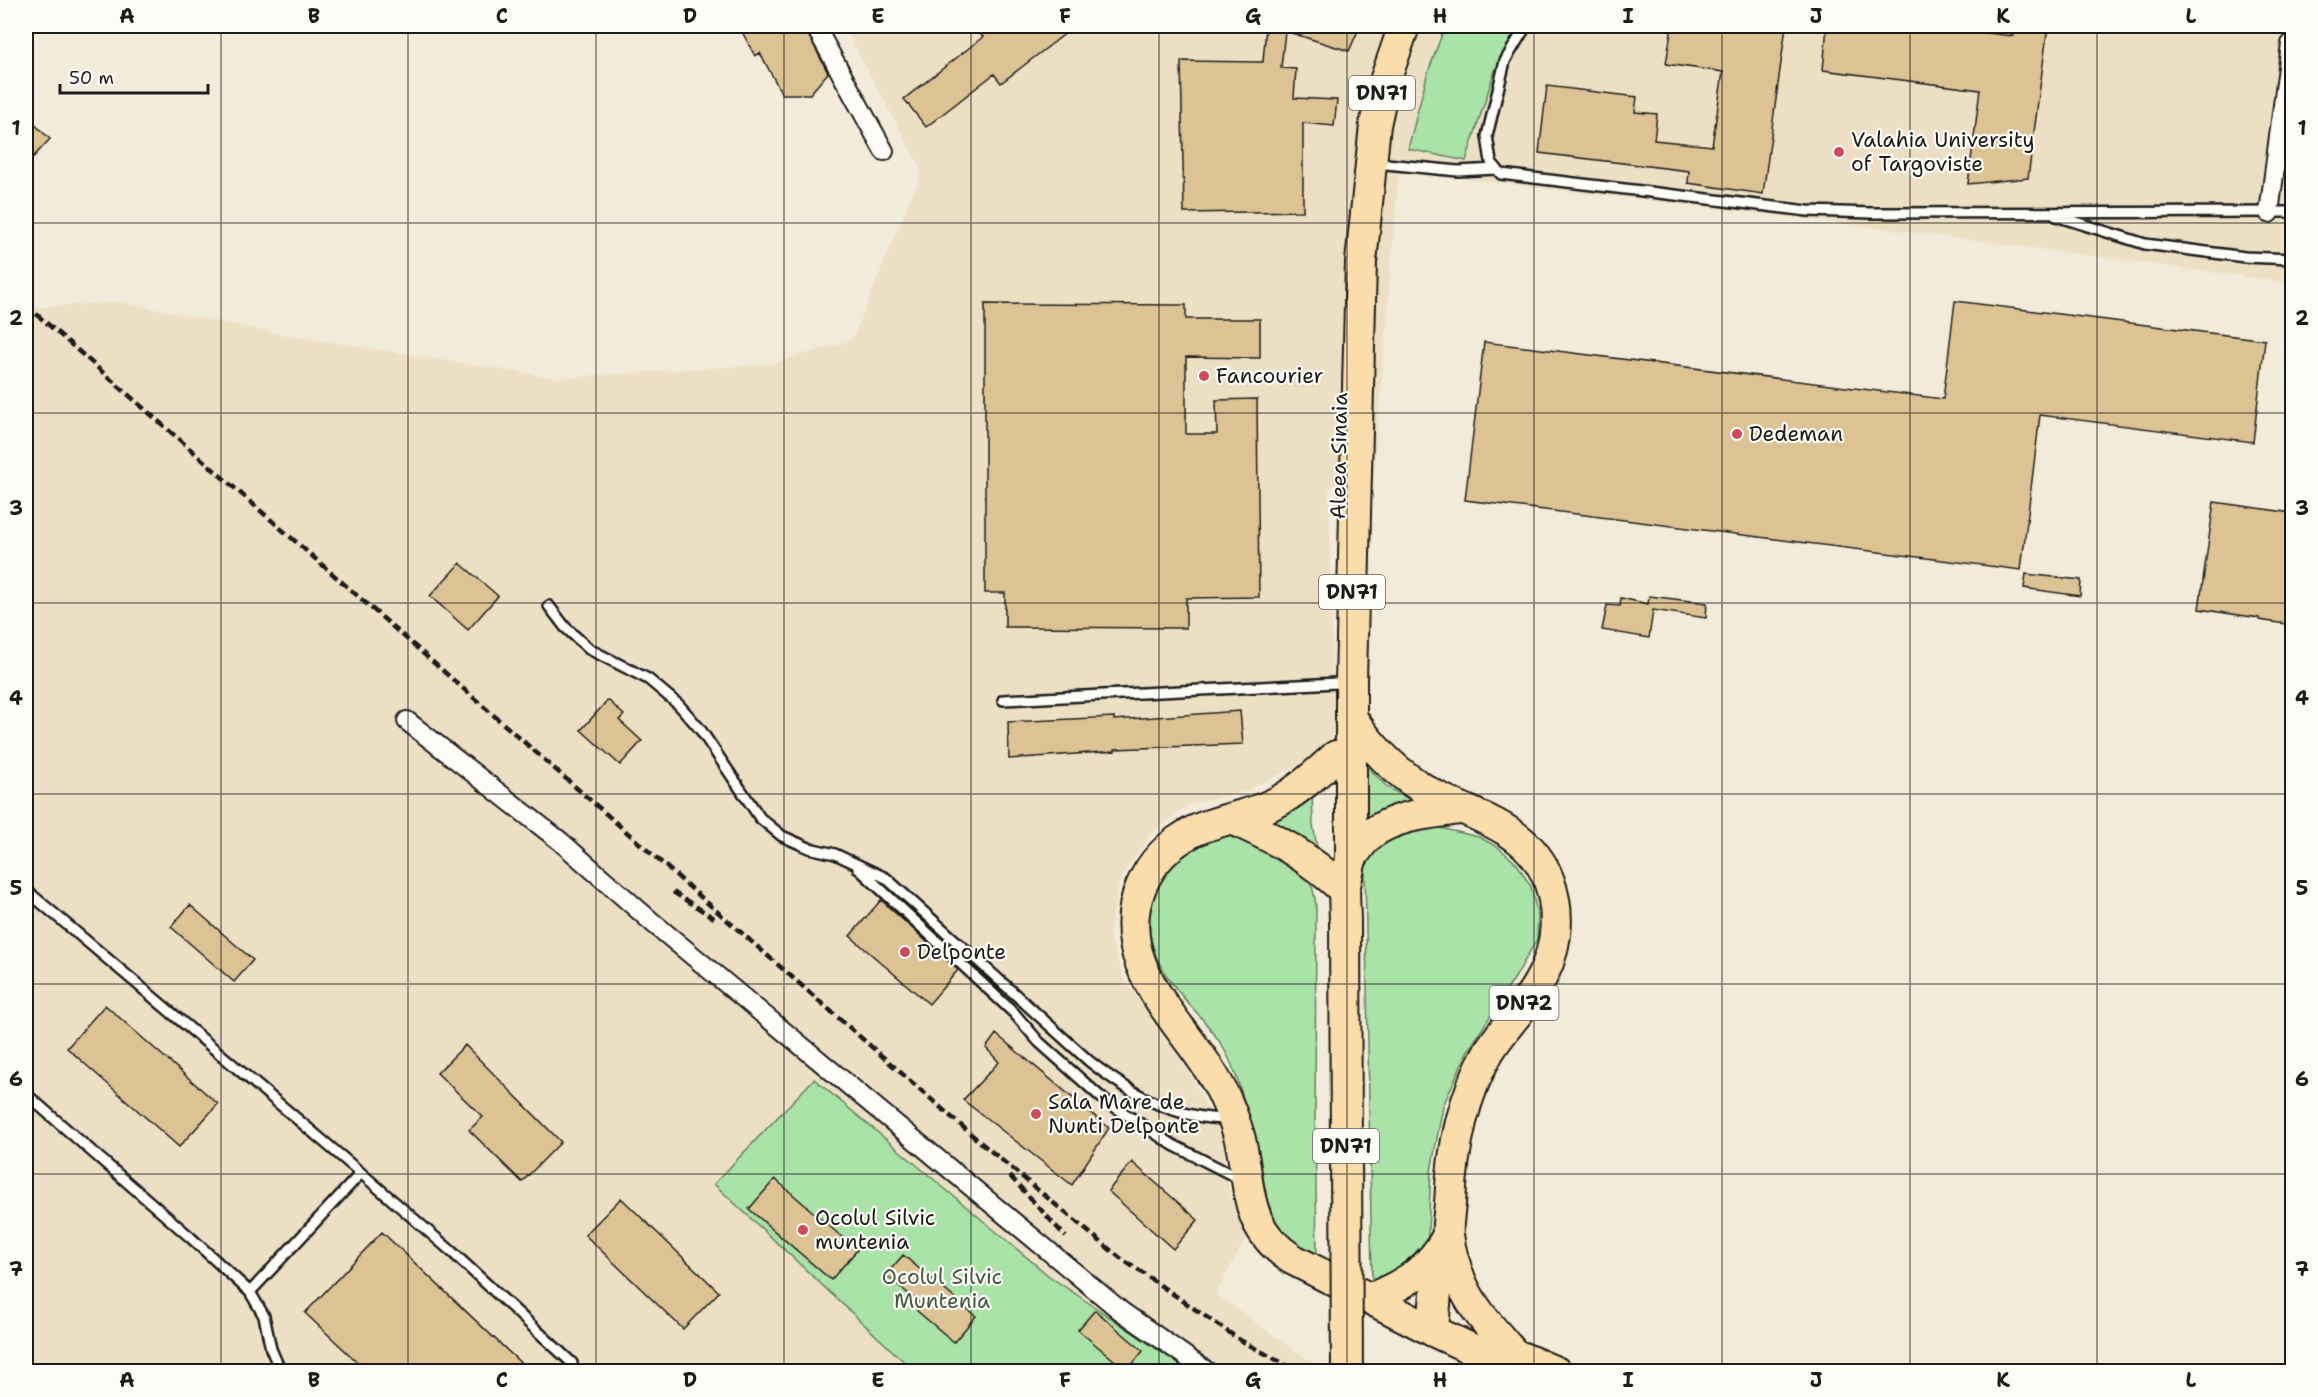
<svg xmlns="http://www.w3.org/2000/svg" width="2318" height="1397" font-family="'Shantell Sans',sans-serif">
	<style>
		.built { fill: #ecdfc4 }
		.green { fill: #a9e3a8; stroke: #628062; stroke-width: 1.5 }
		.building { fill: #ddc393; stroke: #1c1c1c; stroke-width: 1.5 }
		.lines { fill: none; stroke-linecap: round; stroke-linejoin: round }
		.service-casing { stroke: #1c1c1c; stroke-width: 14 }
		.minor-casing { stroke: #1c1c1c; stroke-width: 22 }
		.primary-casing { stroke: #1c1c1c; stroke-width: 34 }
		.service { stroke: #fdfcf7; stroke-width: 9 }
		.minor { stroke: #fdfcf7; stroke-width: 18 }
		.primary { stroke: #fbddab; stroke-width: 30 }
		.rail { stroke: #1c1c1c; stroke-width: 4.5; stroke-dasharray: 9 4.5; stroke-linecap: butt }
		.primary-bridge-casing { stroke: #1c1c1c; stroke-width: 34; stroke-linecap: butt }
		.primary-bridge { stroke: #fbddab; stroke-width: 30 }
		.grid { fill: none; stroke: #1c1c1c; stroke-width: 1.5; stroke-opacity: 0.55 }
		.poi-dot { fill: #d1495b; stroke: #fdfcf7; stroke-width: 2 }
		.labels { text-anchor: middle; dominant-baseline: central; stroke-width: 4.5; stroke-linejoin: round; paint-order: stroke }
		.shield { fill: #fdfcf7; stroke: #605f5e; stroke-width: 1.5 }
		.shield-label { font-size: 20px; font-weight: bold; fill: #1c1c1c }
		.poi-label { font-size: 21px; fill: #1c1c1c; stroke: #fdfcf7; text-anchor: start }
		.street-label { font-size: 21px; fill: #1c1c1c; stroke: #fdfcf7 }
		.park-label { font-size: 21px; fill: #465846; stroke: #fdfcf7 }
		.neatline { fill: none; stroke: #1c1c1c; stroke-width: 2 }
		.grid-label { font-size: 20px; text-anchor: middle; font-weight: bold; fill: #1c1c1c }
	</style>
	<rect width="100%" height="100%" fill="#f3ebd9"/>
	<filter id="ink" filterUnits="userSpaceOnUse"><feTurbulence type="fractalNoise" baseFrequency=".0167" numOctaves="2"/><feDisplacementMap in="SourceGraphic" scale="12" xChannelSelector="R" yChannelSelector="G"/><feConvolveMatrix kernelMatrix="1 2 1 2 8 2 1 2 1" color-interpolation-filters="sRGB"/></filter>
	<g filter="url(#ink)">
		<path class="built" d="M844,26H2292V283L1880,228L1399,171L1373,488L1329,487L1334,734L1320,752L1302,763L1246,791L1191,804L1152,833L1120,878L1109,934L1124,979L1193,1078L1222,1140L1230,1196L1247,1235L1216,1294L1314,1364L1333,1371L26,1372V308L120,302L275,333L555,378L771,364L852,340L922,171Z"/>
		<path class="green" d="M1445,26H1518L1495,70L1466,161L1408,149L1427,75Z
			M1363,762L1387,787L1416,803L1366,825Z
			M1312,790L1313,825L1318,853L1258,819Z
			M1431,826L1479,837L1499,848L1517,864L1531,887L1538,916L1537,939L1516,976L1466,1054L1443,1106L1431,1171L1427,1252L1413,1271L1372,1282L1365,868L1373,848L1386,837Z
			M1226,836C1256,843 1299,854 1312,887C1314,892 1315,899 1316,905L1315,1121L1317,1254C1260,1245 1262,1161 1249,1118C1242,1095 1236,1070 1224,1049C1208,1020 1180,999 1163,970C1142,935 1145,892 1175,863C1180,858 1185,850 1191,847C1202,842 1215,840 1226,836Z
			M814,1079L1049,1276L1189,1371H914L714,1184Z"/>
		<path class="building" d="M739,26H804L828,73L810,94H782L760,53L755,56Z
			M973,26H1075L1001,83L994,74L926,127L904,99L983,37Z
			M1266,26H1360L1349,51L1285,31L1281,68L1296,69L1294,98L1337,100L1334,126L1303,123V211L1184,213L1181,61L1263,62Z
			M1672,26H1786L1763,194L1688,183L1689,171L1539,153L1547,86L1637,97L1635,112L1657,114L1654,140L1712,146L1723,72L1666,64Z
			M1827,26H1928L2013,36L2002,26H2048L2028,178L1968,184L1980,90L1823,70Z
			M26,116L50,139L26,165Z
			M1955,301L2265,340L2253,442L2040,415L2021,570L1465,500L1484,342L1943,399Z
			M985,304L1186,305V319H1260V358L1186,357V434H1217L1216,400L1257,399L1259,597L1186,598V628L1005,627V593H985Z
			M2214,502L2292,513V625L2259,620V618L2199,609Z
			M460,563L498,596L468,630L430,596Z
			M2026,574L2081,580L2080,596L2024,588Z
			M1649,596L1707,603L1706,618L1653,610L1649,638L1602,630L1607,605L1620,606L1621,598L1648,604Z
			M608,700L624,715L619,720L642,741L620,765L581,730Z
			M1240,711L1243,744L1115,749V751L1009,759L1008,722L1114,717V720Z
			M881,900L958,970L929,1004L850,936Z
			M190,905L253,960L234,982L171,927Z
			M105,1005L218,1104L179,1147L67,1048Z
			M996,1034L1109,1128L1072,1185L963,1100L999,1062L986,1048Z
			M465,1045L561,1142L522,1182L469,1130L483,1117L437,1073Z
			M1132,1162L1198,1220L1173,1249L1108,1191Z
			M775,1179L857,1250L831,1280L749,1209Z
			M621,1198L719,1292L683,1329L585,1235Z
			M382,1232L529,1371H367L305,1313Z
			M903,1255L976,1316L954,1342L917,1311L922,1305L886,1275Z
			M1095,1310L1143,1351L1127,1371L1078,1330Z"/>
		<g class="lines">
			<defs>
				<path id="service" d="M1526,26L1505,61L1487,136L1491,162L1501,174L1808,211L1872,213L2292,212
					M1376,163L1458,171L1496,169
					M2056,216L2145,244L2245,257L2292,259
					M549,606L565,627L589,649L648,679L679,705L700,729L760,818L782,836L809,848L835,854L886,878L1089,1061C1131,1094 1174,1119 1229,1119
					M1003,700L1337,683
					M858,868L1014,1013L1039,1042L1104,1100L1173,1145L1240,1179
					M26,890L361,1173L451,1251L572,1363L571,1372
					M26,1094L190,1237L250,1292L264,1316L271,1349L281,1372
					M250,1292L361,1173"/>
				<path id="minor" d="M815,26L884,151
					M2269,213L2291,44H2292
					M407,721L560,841L652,922L1121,1311L1208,1372"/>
				<path id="primary" d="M1351,717C1371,748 1394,771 1425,790C1470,817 1529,825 1549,881C1562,918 1556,956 1535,989C1521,1011 1503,1029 1489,1051C1462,1098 1452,1150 1450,1204C1449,1214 1447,1225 1448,1235C1450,1250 1456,1270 1462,1284C1474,1311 1494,1331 1513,1353
					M1336,756C1318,772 1300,789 1279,801C1252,816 1221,818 1194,831C1144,856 1120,911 1141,964C1160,1013 1203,1049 1225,1098C1232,1114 1239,1131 1242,1149C1251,1197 1247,1229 1292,1259L1433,1331L1521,1372
					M1232,819C1277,839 1307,856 1344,890
					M1351,859C1357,850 1363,840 1371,834C1396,815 1431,813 1460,809
					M1345,921L1344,890L1351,859V682L1361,262L1375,125L1384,84L1404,26
					M1370,1299C1405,1284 1430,1270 1448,1235
					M1433,1331L1439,1252
					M1504,1350L1556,1372"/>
			</defs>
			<use href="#service" class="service-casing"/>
			<use href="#minor" class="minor-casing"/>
			<use href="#primary" class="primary-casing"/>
			<use href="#service" class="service"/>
			<use href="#minor" class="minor"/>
			<use href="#primary" class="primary"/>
			<path class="rail" d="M26,305L980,1142L1119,1257L1240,1340L1299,1372
				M673,892L714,918
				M1010,1176L1066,1237"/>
			<defs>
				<path id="primary-bridge" d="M1345,921L1347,1372"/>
			</defs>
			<use href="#primary-bridge" class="primary-bridge-casing"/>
			<use href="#primary-bridge" class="primary-bridge"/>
		</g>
	</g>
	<path class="grid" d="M221,26V1372M408,26V1372M596,26V1372M784,26V1372M971,26V1372M1159,26V1372M1347,26V1372M1534,26V1372M1722,26V1372M1910,26V1372M2097,26V1372M26,223H2292M26,413H2292M26,603H2292M26,794H2292M26,984H2292M26,1174H2292"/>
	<g class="poi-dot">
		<circle cx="1839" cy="152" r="6"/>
		<circle cx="1204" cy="376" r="6"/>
		<circle cx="1737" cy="434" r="6"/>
		<circle cx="905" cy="952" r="6"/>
		<circle cx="1036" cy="1114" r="6"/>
		<circle cx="803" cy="1230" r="6"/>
	</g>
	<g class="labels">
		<g class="shield">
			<rect x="1349" y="76" width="66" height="34" rx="4.5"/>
			<rect x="1319" y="575" width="66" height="34" rx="4.5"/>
			<rect x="1489.5" y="986" width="69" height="34" rx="4.5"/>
			<rect x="1313" y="1129" width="66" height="34" rx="4.5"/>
		</g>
		<g class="shield-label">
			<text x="1382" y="93">DN71</text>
			<text x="1352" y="592">DN71</text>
			<text x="1524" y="1003">DN72</text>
			<text x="1346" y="1146">DN71</text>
		</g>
		<g class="poi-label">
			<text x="1851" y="140">Valahia University<tspan x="1851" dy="24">of Targoviste</tspan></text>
			<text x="1216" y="376">Fancourier</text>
			<text x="1749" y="434">Dedeman</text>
			<text x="917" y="952">Delponte</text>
			<text x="1048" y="1102">Sala Mare de<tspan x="1048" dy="24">Nunti Delponte</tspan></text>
			<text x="815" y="1218">Ocolul Silvic<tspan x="815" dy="24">muntenia</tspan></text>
		</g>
		<g class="street-label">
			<text transform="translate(1339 456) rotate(-89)">Aleea Sinaia</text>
		</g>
		<g class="park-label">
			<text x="942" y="1277">Ocolul Silvic<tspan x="942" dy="24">Muntenia</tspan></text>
		</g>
	</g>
	<rect width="2318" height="1397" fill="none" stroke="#fdfcf7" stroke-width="66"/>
	<path d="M60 84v9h148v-9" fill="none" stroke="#1c1c1c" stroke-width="3"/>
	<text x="69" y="84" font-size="18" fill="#1c1c1c" stroke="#fdfcf7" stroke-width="4.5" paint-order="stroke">50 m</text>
	<rect x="33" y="33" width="2252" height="1331" class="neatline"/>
	<g class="grid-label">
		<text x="127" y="23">A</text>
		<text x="314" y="23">B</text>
		<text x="502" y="23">C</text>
		<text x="690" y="23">D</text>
		<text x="878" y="23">E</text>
		<text x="1065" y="23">F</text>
		<text x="1253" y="23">G</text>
		<text x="1440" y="23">H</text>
		<text x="1628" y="23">I</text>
		<text x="1816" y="23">J</text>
		<text x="2003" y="23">K</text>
		<text x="2191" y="23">L</text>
		<text x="16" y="135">1</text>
		<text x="2302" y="135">1</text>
		<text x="16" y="325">2</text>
		<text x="2302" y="325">2</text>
		<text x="16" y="515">3</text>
		<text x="2302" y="515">3</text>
		<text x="16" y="705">4</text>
		<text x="2302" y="705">4</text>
		<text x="16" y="895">5</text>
		<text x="2302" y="895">5</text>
		<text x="16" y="1086">6</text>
		<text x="2302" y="1086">6</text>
		<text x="16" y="1276">7</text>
		<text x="2302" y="1276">7</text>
		<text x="127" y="1387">A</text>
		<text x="314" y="1387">B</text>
		<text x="502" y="1387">C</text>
		<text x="690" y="1387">D</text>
		<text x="878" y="1387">E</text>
		<text x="1065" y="1387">F</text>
		<text x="1253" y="1387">G</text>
		<text x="1440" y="1387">H</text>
		<text x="1628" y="1387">I</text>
		<text x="1816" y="1387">J</text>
		<text x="2003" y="1387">K</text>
		<text x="2191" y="1387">L</text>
	</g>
</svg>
